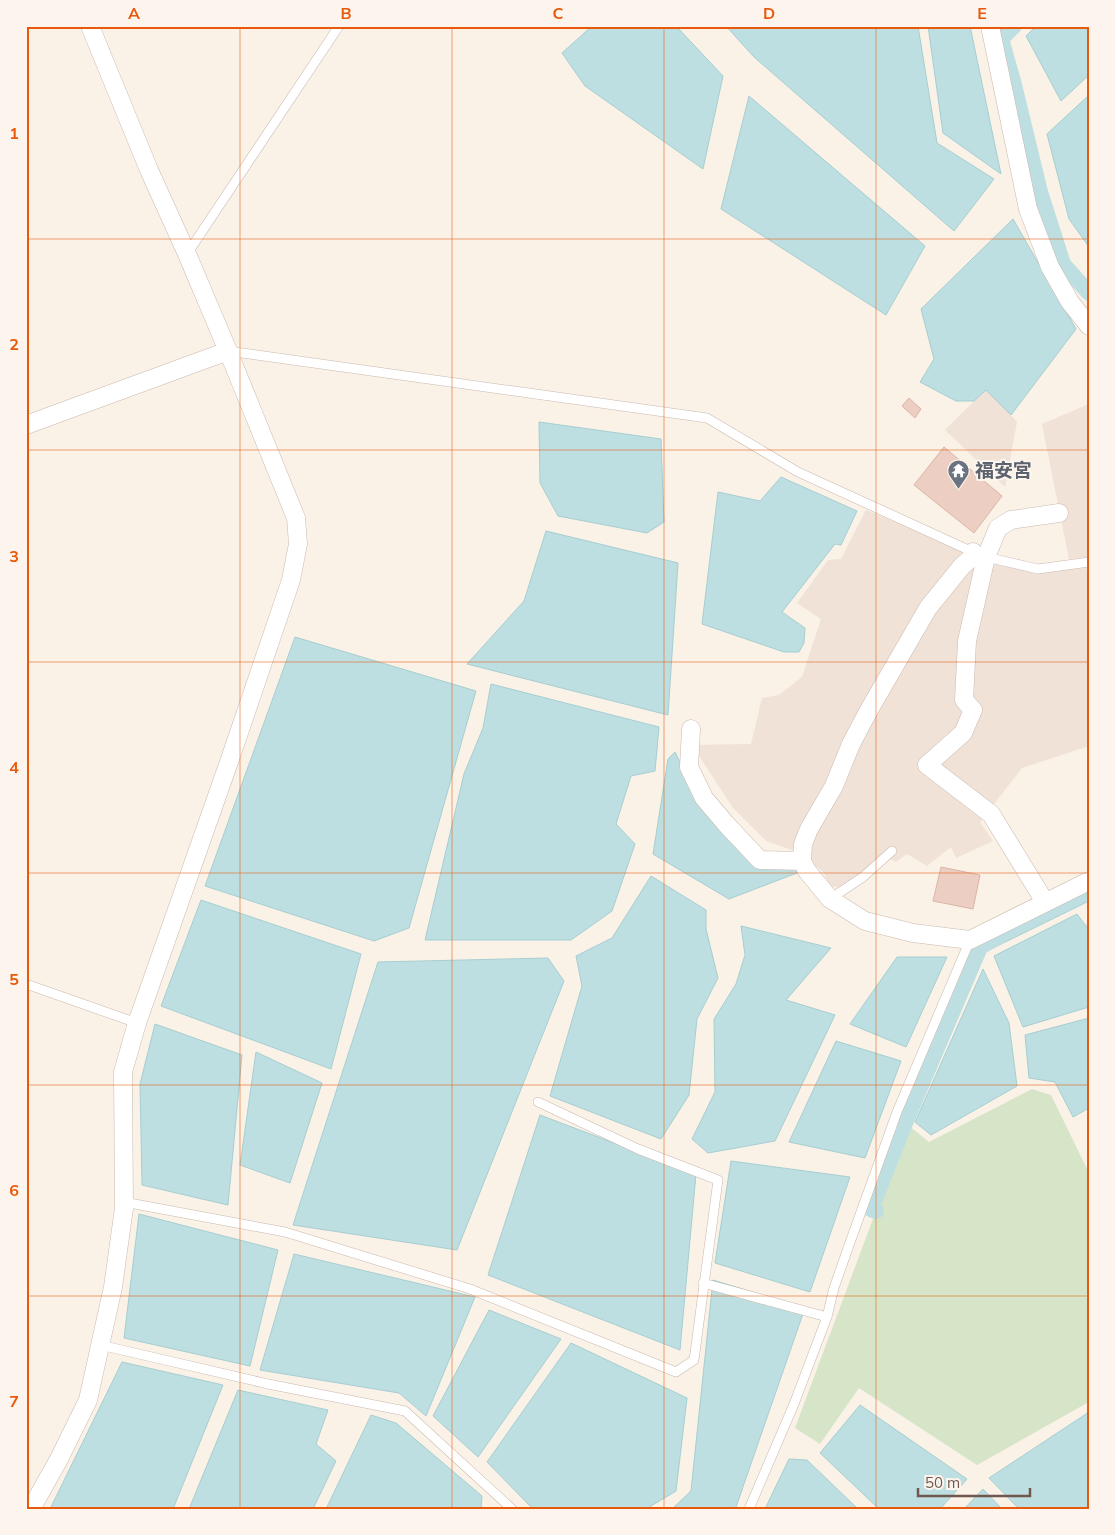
<svg xmlns="http://www.w3.org/2000/svg" width="1115" height="1535" font-family="Mulish,'Noto Sans TC',sans-serif">
	<style>
		.residential { fill: #f0e2d7 }
		.green { fill: #d6e5c8 }
		.water { fill: #bedfe1; stroke: #a6ced1 }
		.lines { fill: none; stroke-linecap: round; stroke-linejoin: round }
		.canal { stroke: #bedfe1; stroke-width: 16 }
		.building { fill: #eccfc2; stroke: #dcb5a5 }
		.lane-casing { stroke: #cab9af; stroke-width: 10 }
		.street-casing { stroke: #cab9af; stroke-width: 19 }
		.lane { stroke: #fff; stroke-width: 9 }
		.street { stroke: #fff; stroke-width: 18 }
		.grid { fill: none; stroke: #e8590c; stroke-width: 1; stroke-opacity: 0.55 }
		.labels { text-anchor: middle; dominant-baseline: central; stroke-width: 4; stroke-linejoin: round; paint-order: stroke }
		.worship-label { font-size: 19px; font-weight: bold; fill: #5b616d; stroke: #fdf5ed; text-anchor: start }
		.neatline { fill: none; stroke: #e8590c; stroke-width: 2 }
		.grid-label { font-size: 16px; text-anchor: middle; font-weight: bold; fill: #e8590c }
	</style>
	<rect width="100%" height="100%" fill="#faf1e7"/>
	<path class="residential" d="M986,389L1017,422L1005,487L945,430Z
		M1089,404V557L1069,559L1042,424Z
		M866,510L973,554L962,564L795,851L766,841L733,808L692,745L751,744L762,698L779,695L802,677L821,619L797,603L828,560L841,559Z
		M984,559L1041,564L1089,566V746L1022,768L980,822L993,841L956,858L951,847L927,866L907,854L896,862L888,858L846,889L831,886L822,871L805,858L871,711L964,568Z"/>
	<path class="green" d="M1032,1089L1051,1095L1089,1173V1402L977,1465L859,1388L820,1444L795,1428L908,1125L929,1142Z"/>
	<path class="water" d="M592,26H676L723,76L703,169L585,86L562,53Z
		M726,26H918L937,143L994,179L954,231L754,57Z
		M928,26H970L1001,174L943,133Z
		M1036,26H1089V75L1061,101L1026,36Z
		M1089,95V247L1069,219L1047,134Z
		M749,96L925,246L886,315L721,209Z
		M1013,219L1076,329L1011,415L986,390L974,401H956L920,382L934,359L921,309Z
		M539,422L661,439L664,522L647,533L558,516L540,483Z
		M781,477L857,511L841,545L835,544L782,612L805,628L804,643L799,652H784L702,624L718,492L760,501Z
		M546,531L678,563L668,715L467,664L524,601Z
		M295,637L476,691L409,928L374,941L205,886Z
		M491,684L659,727L655,771L631,776L616,824L635,844L612,911L571,940H425L464,774L483,728Z
		M675,752L690,782L751,851L796,864L797,873L729,899L653,854L668,759Z
		M651,876L706,910V929L718,978L697,1019L689,1095L661,1139L550,1096L582,986L576,956L612,938Z
		M1089,886V901L989,950L980,942Z
		M201,900L361,954L331,1069L161,1006Z
		M1077,914L1089,930V1007L1023,1027L994,956Z
		M741,926L831,948L786,1000L835,1015L775,1141L708,1153L692,1139L715,1092L714,1019L736,984L745,955Z
		M897,957H947L906,1047L850,1024Z
		M548,958L564,981L457,1250L293,1225L378,962Z
		M983,969L1009,1023L1017,1086L931,1135L915,1122Z
		M1089,1018V1108L1073,1117L1055,1082L1029,1078L1025,1035Z
		M155,1024L242,1055L228,1205L142,1185L140,1084Z
		M836,1041L901,1061L865,1158L789,1142Z
		M256,1052L322,1083L290,1183L240,1165Z
		M540,1115L696,1174L680,1350L488,1275Z
		M731,1161L850,1177L810,1292L715,1263Z
		M139,1214L278,1250L250,1366L124,1338Z
		M294,1254L475,1297L426,1416L399,1393L260,1370Z
		M713,1280L805,1308L736,1507L731,1509H674V1507L691,1491Z
		M489,1310L561,1339L478,1457L433,1416Z
		M571,1343L687,1398L676,1491L646,1509H533L487,1462Z
		M122,1362L223,1385L173,1509H50Z
		M238,1390L328,1410L316,1444L336,1461L313,1509H189Z
		M860,1405L967,1479L940,1509H879L820,1453Z
		M1089,1412V1509H1019L989,1478Z
		M371,1415L396,1423L482,1496L481,1509H326Z
		M789,1459L807,1460L858,1509H765Z
		M983,1489L1002,1509H964Z"/>
	<g class="lines">
		<path class="canal" d="M1014,26L1001,39L1013,81L1040,192L1063,264L1089,293
			M876,1211L871,1209L905,1123L980,947L1003,934"/>
	</g>
	<path class="building" d="M909,398L921,409L915,418L902,406Z
		M944,447L1002,496L974,533L914,485Z
		M941,867L980,875L973,909L933,901Z"/>
	<g class="lines">
		<defs>
			<path id="lane" d="M187,254L339,26
				M228,351L707,418L798,472L973,552L986,557L1038,569L1089,562
				M830,899L863,877L892,851
				M26,984L137,1023
				M124,1202L285,1232L470,1289L676,1372L694,1360L718,1180L638,1149L538,1102
				M703,1283L827,1317
				M100,1345L268,1384L405,1411L512,1509
				M749,1509L794,1404L827,1317L834,1288L848,1248L897,1112L970,940"/>
			<path id="street" d="M990,26L1028,209L1050,267L1070,302L1089,326
				M26,425L228,351
				M973,552L971,558L962,566L928,608L869,710L851,744L834,786L809,829L803,844L802,861L807,871L830,899L865,921L913,933L970,940L1089,881
				M691,729L689,767L704,798L726,824L760,860L802,861
				M1045,902L991,814L927,765L963,733L973,710L964,700L967,641L986,557L998,528L1011,520L1059,513
				M31,1509L59,1459L88,1400L113,1287L124,1208L123,1072L137,1023L229,762L291,580L298,544L296,518L228,351L187,254L149,170L90,26"/>
		</defs>
		<use href="#lane" class="lane-casing"/>
		<use href="#street" class="street-casing"/>
		<use href="#lane" class="lane"/>
		<use href="#street" class="street"/>
	</g>
	<path class="grid" d="M240,26V1509M452,26V1509M664,26V1509M876,26V1509M26,239H1089M26,450H1089M26,662H1089M26,873H1089M26,1085H1089M26,1296H1089"/>
	<defs>
		<symbol id="temple-pin" viewBox="-11 -11 22 30"><path d="M0 17L-7.5 6A9.5 9.5 0 1 1 7.5 6Z" fill="#6b7280" stroke="#fdf5ed"/><path d="M0-6L5-2H3V0L6.5 2.5H4V6H1.5V3h-3V6H-4V2.5H-6.5L-3 0V-2H-5Z" fill="#fff"/></symbol>
	</defs>
	<g fill-rule="evenodd">
		<use href="#temple-pin" x="946" y="458" width="25" height="34"/>
	</g>
	<g class="labels">
		<g class="worship-label">
			<text x="975" y="470">福安宮</text>
		</g>
	</g>
	<rect width="1115" height="1535" fill="none" stroke="#fdf5ed" stroke-width="55"/>
	<path d="M918 1488v8h112v-8" fill="none" stroke="#70584f" stroke-width="2.5"/>
	<text x="925" y="1488" font-size="15" fill="#70584f" stroke="#fdf5ed" stroke-width="4" paint-order="stroke">50 m</text>
	<rect x="28" y="28" width="1060" height="1480" class="neatline"/>
	<g class="grid-label">
		<text x="134" y="19">A</text>
		<text x="346" y="19">B</text>
		<text x="558" y="19">C</text>
		<text x="769" y="19">D</text>
		<text x="982" y="19">E</text>
		<text x="14" y="139">1</text>
		<text x="14" y="350">2</text>
		<text x="14" y="562">3</text>
		<text x="14" y="773">4</text>
		<text x="14" y="985">5</text>
		<text x="14" y="1196">6</text>
		<text x="14" y="1407">7</text>
	</g>
</svg>
